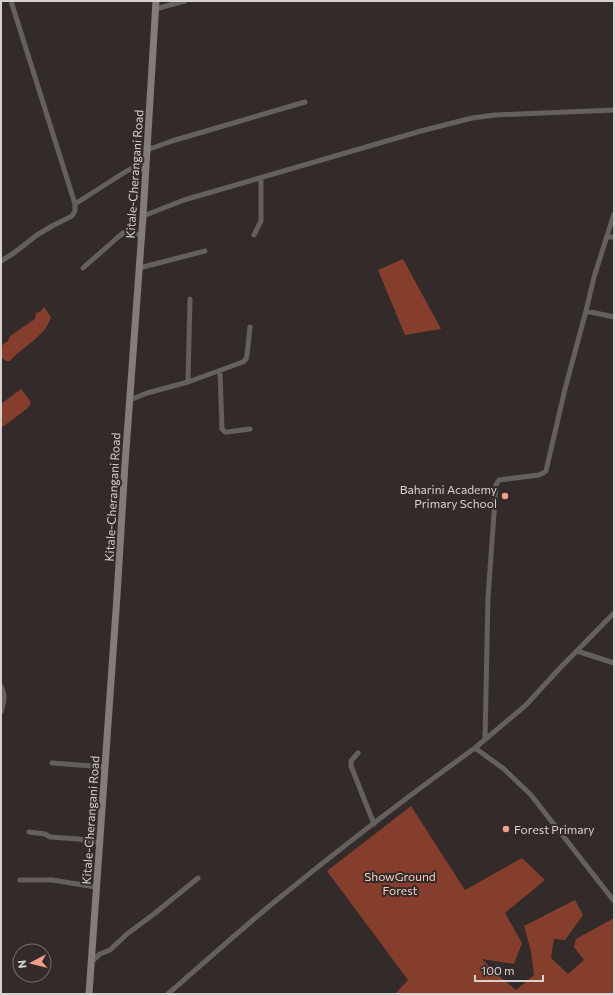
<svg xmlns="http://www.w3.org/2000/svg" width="615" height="995" font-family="Commissioner,sans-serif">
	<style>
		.forest { fill: #853e2c }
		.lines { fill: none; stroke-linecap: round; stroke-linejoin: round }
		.street { stroke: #64605e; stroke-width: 5 }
		.secondary { stroke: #827c7a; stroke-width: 7 }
		.poi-dot { fill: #f49e87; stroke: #332b29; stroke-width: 1.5 }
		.labels { text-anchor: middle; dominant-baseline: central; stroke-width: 4; stroke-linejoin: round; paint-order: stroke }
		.street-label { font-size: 12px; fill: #d7d2d0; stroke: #332b29 }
		.poi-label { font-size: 12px; fill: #d7d2d0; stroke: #332b29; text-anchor: end }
		.park-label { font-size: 12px; fill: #f8ccc0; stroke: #332b29 }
	</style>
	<rect width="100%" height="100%" fill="#332b29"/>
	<path class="forest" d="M403,259L441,329L405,335L378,270Z
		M44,307L51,317C45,337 23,346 10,361H6L1,357V346L8,341L10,336L35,319L36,313L41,311Z
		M21,389L31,402L28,408L1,428V404Z
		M411,806L465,890L522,858L545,880L505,913L522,943L514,964L482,959L499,976L516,990L534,975L531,951L524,926L575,900L583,915L565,940L554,939L551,958L568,974L584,960L574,947L576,939L614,918V994H395L408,980L327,871Z"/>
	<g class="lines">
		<path class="street" d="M155,9L185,1
			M147,150L172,141L305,102
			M75,204L125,172L131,169H145
			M143,216L184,200L421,131L472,118L495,115L614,110
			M254,235L261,221V178
			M607,237H614
			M1,261L14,253L37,235L52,226L72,216L75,211V204L11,1
			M83,268L117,238L123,233L142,235
			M139,268L205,251
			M586,311L614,317
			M220,371L222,429L225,432H227L250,429
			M188,382L190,299
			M130,400L147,393L188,382L243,362L246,359L247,355L250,327
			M577,651L614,663
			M1,686C6,697 4,701 1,712
			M485,738L488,598L496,485L499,480L539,475L543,473L546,471L565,389L586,311L594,277L614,214
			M475,748L504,769L531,795L614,901
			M358,753L351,761V766L374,824
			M52,763L105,767
			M29,832L45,834L50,837L79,839L100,843
			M20,880H52L96,887
			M92,961L100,954L110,950L127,934L154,914L198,878
			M168,994C205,962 240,930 278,899C342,847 408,796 475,748L526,705L560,668L614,613"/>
		<path class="secondary" d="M89,994L117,596L125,464L143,216L156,1"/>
	</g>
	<g class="poi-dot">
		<circle cx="505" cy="496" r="4"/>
		<circle cx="506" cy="829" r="4"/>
	</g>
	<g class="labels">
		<g class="street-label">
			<text transform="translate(134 174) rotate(-86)">Kitale-Cherangani Road</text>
			<text transform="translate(112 497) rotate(-87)">Kitale-Cherangani Road</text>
			<text transform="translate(90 820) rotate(-86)">Kitale-Cherangani Road</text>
		</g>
		<g class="poi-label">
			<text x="497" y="489">Baharini Academy<tspan x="497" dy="14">Primary School</tspan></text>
			<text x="514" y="829" text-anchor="start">Forest Primary</text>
		</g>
		<g class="park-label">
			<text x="400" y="876">ShowGround<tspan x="400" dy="14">Forest</tspan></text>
		</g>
	</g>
	<rect width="615" height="995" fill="none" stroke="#d7d2d0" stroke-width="4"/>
	<g transform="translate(32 963) rotate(263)"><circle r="19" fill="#332b29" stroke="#756e6c"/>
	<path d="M0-3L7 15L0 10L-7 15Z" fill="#f49e87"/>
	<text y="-6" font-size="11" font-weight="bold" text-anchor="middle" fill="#d7d2d0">N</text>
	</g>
	<path d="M475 975v6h68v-6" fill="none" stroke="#d7d2d0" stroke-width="2"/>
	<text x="481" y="975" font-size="12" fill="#d7d2d0" stroke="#332b29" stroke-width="3" paint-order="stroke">100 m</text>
</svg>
